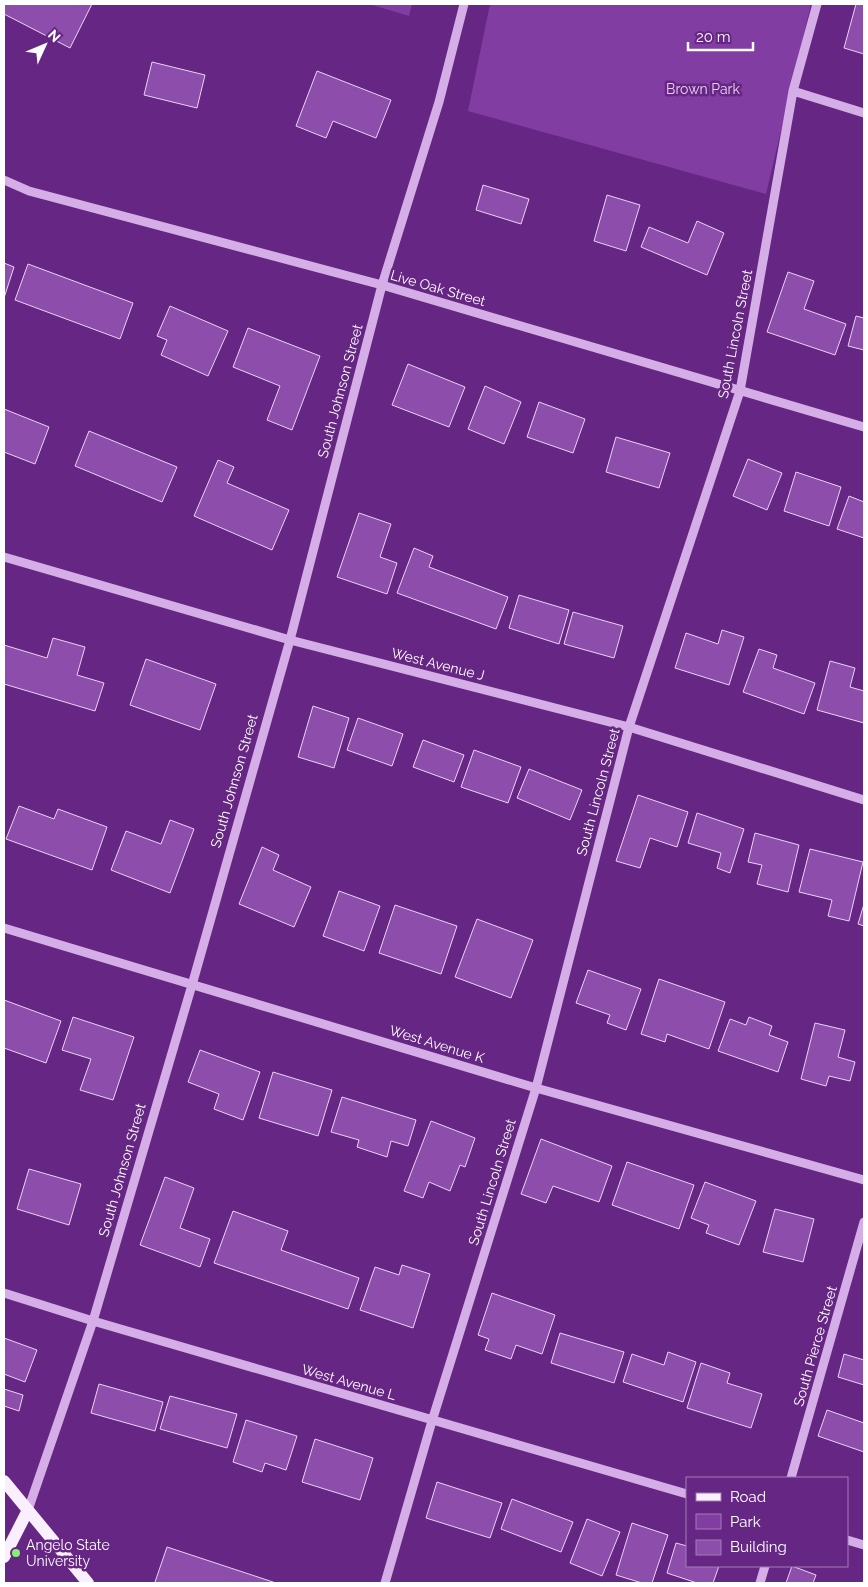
<svg xmlns="http://www.w3.org/2000/svg" width="868" height="1587" font-family="Raleway,sans-serif">
	<style>
		.green { fill: #813da1 }
		.building { fill: #8d4eab; stroke: #ead2f6 }
		.lines { fill: none; stroke-linecap: round; stroke-linejoin: round }
		.minor { stroke: #d5aee7; stroke-width: 9 }
		.major { stroke: #faf0fd; stroke-width: 12 }
		.poi-dot { fill: #87f073; stroke: #662683; stroke-width: 2 }
		.labels { text-anchor: middle; dominant-baseline: central; stroke-width: 5; stroke-linejoin: round; paint-order: stroke }
		.park-label { font-size: 14px; fill: #ead2f6; stroke: #662683 }
		.street-label { font-size: 14px; fill: #fff; stroke: #662683 }
		.poi-label { font-size: 14px; fill: #fff; stroke: #662683; text-anchor: start }
	</style>
	<rect width="100%" height="100%" fill="#662683"/>
	<path class="green" d="M369,4H412L409,16Z
		M490,4H811L766,194L468,111Z"/>
	<path class="building" d="M4,4H92L70,48L4,14Z
		M856,4H864V54L844,48Z
		M152,62L205,75L197,108L144,95Z
		M317,71L391,100L376,138L333,121L326,138L296,126Z
		M483,185L529,199L521,224L476,210Z
		M607,195L640,205L626,251L594,241Z
		M697,221L724,233L707,275L641,247L649,227L688,243Z
		M4,263L14,267L4,298Z
		M28,264L133,303L120,339L15,300Z
		M788,272L814,281L804,309L846,324L835,355L767,332Z
		M170,306L228,331L208,376L161,355L167,340L157,336Z
		M856,316L864,318V350L848,346Z
		M248,328L320,356L292,430L267,420L280,386L233,367Z
		M408,364L465,387L449,427L392,405Z
		M485,386L521,402L504,444L468,429Z
		M539,402L585,419L573,453L527,437Z
		M4,409L49,427L35,464L4,452Z
		M89,431L177,467L162,502L75,466Z
		M616,437L670,453L659,488L606,472Z
		M748,459L782,473L767,510L733,496Z
		M218,460L234,467L227,483L289,510L272,550L194,516Z
		M796,472L841,487L829,526L784,511Z
		M849,496L864,502V538L837,529Z
		M359,513L391,524L380,557L397,563L387,594L337,577Z
		M414,548L433,556L429,567L508,597L496,629L397,593Z
		M519,595L569,610L559,644L509,628Z
		M573,612L623,626L614,658L564,644Z
		M722,630L744,637L729,685L675,668L686,633L718,644Z
		M53,638L85,647L77,675L104,683L95,711L4,684V645L47,658Z
		M759,649L777,655L773,668L815,683L804,714L743,692Z
		M146,659L216,684L200,730L130,705Z
		M830,661L855,668L850,687L864,691V723L817,710Z
		M313,706L349,718L334,768L298,757Z
		M358,718L403,734L392,766L347,750Z
		M423,740L464,755L454,782L413,767Z
		M474,750L521,767L508,803L461,787Z
		M529,769L582,790L570,820L517,798Z
		M638,795L688,812L677,847L650,838L640,868L616,861Z
		M19,806L54,819L58,809L107,827L92,870L6,839Z
		M697,813L744,829L730,873L717,868L721,853L688,843Z
		M170,820L194,829L170,893L111,870L126,831L161,844Z
		M755,833L799,845L788,892L757,884L762,865L748,862Z
		M262,847L279,855L273,870L311,887L294,927L239,904Z
		M810,849L863,862L849,921L828,916L832,900L799,892Z
		M339,891L380,906L364,951L323,936Z
		M864,904V926L858,924Z
		M395,905L457,926L441,974L379,953Z
		M477,919L533,940L511,998L455,977Z
		M588,970L641,989L626,1030L607,1023L610,1015L576,1003Z
		M659,979L725,1002L709,1049L667,1034L665,1042L641,1034Z
		M4,1000L61,1021L46,1063L4,1048Z
		M73,1017L134,1037L113,1100L80,1090L91,1059L62,1050Z
		M749,1017L772,1026L769,1035L788,1042L778,1072L718,1051L730,1019L746,1025Z
		M815,1023L845,1030L838,1057L855,1062L850,1081L829,1076L826,1086L801,1079Z
		M200,1050L260,1072L243,1120L214,1109L219,1094L188,1082Z
		M273,1072L332,1090L318,1136L259,1118Z
		M342,1097L416,1120L408,1146L391,1141L387,1157L357,1147L359,1140L331,1132Z
		M431,1121L475,1138L465,1167L460,1165L450,1191L429,1182L423,1198L404,1191Z
		M541,1139L612,1166L599,1202L553,1186L546,1203L521,1194Z
		M627,1162L694,1185L679,1229L612,1205Z
		M29,1169L81,1184L69,1225L17,1209Z
		M165,1177L194,1188L180,1228L210,1239L200,1267L140,1245Z
		M705,1182L756,1201L739,1245L706,1233L709,1225L691,1218Z
		M775,1209L814,1219L803,1262L763,1252Z
		M233,1211L288,1231L281,1250L359,1278L348,1309L214,1263Z
		M402,1265L430,1274L413,1328L360,1310L375,1267L399,1275Z
		M492,1293L555,1315L542,1354L516,1345L511,1359L485,1350L489,1339L478,1335Z
		M560,1333L624,1352L614,1383L551,1363Z
		M4,1338L37,1350L25,1382L4,1374Z
		M668,1352L696,1362L683,1402L623,1382L632,1354L664,1365Z
		M844,1354L864,1360V1385L838,1377Z
		M701,1363L730,1373L727,1383L762,1394L751,1428L687,1408Z
		M99,1384L163,1402L155,1431L91,1413Z
		M4,1389L23,1395L19,1411L4,1406Z
		M170,1396L237,1414L227,1448L160,1429Z
		M827,1410L864,1423V1452L818,1436Z
		M246,1420L297,1436L286,1470L265,1463L262,1472L233,1462Z
		M315,1439L373,1458L360,1500L302,1482Z
		M437,1482L502,1503L490,1538L426,1518Z
		M512,1499L573,1522L561,1552L501,1529Z
		M587,1519L620,1532L602,1576L570,1563Z
		M632,1523L668,1535L652,1583H642L616,1575Z
		M676,1543L687,1546V1566H719L713,1583H697L667,1573Z
		M167,1547L276,1583H158L155,1582Z
		M792,1566L816,1575L813,1583H786Z"/>
	<g class="lines">
		<path class="minor" d="M793,91L864,113
			M4,180L29,191L382,285L864,427
			M4,557L290,640L629,727L864,800
			M4,928L536,1088L864,1180
			M4,1293L93,1321L687,1494
			M791,1478L864,1222
			M28,1510L93,1321L192,985L290,640L382,285L439,102L464,4
			M847,1540L864,1545
			M385,1583L432,1421L536,1088L629,727L740,391L793,91L817,4
			M760,1583L765,1566"/>
		<path class="major" d="M4,1481L88,1583
			M4,1557L28,1510"/>
	</g>
	<circle class="poi-dot" cx="16" cy="1553" r="5"/>
	<g class="labels">
		<g class="park-label">
			<text x="703" y="89">Brown Park</text>
		</g>
		<g class="street-label">
			<text transform="translate(438 288) rotate(16)">Live Oak Street</text>
			<text transform="translate(735 334) rotate(-79)">South Lincoln Street</text>
			<text transform="translate(340 391) rotate(-75)">South Johnson Street</text>
			<text transform="translate(438 664) rotate(14)">West Avenue J</text>
			<text transform="translate(234 781) rotate(-74)">South Johnson Street</text>
			<text transform="translate(598 792) rotate(-75)">South Lincoln Street</text>
			<text transform="translate(437 1044) rotate(17)">West Avenue K</text>
			<text transform="translate(122 1170) rotate(-74)">South Johnson Street</text>
			<text transform="translate(492 1182) rotate(-73)">South Lincoln Street</text>
			<text transform="translate(815 1346) rotate(-74)">South Pierce Street</text>
			<text transform="translate(349 1382) rotate(16)">West Avenue L</text>
		</g>
		<g class="poi-label">
			<text x="26" y="1545">Angelo State<tspan x="26" dy="16">University</tspan></text>
		</g>
	</g>
	<rect width="868" height="1587" fill="none" stroke="#ffffff" stroke-width="10"/>
	<rect x="686" y="1477" width="162" height="90" fill="#662683" stroke="#a37db5"/>
	<rect x="696" y="1493" width="25" height="8" fill="#faf0fd" stroke="#a37db5"/>
	<text x="730" y="1502" font-size="15" fill="#ffffff">Road</text>
	<rect x="696" y="1514" width="25" height="15" fill="#813da1" stroke="#a37db5"/>
	<text x="730" y="1527" font-size="15" fill="#ffffff">Park</text>
	<rect x="696" y="1540" width="25" height="15" fill="#8d4eab" stroke="#a37db5"/>
	<text x="730" y="1552" font-size="15" fill="#ffffff">Building</text>
	<g transform="translate(45 45) rotate(46)" stroke="#662683" stroke-width="4" paint-order="stroke">
	<path d="M0-4L9 19L0 12L-9 19Z" fill="#ffffff"/>
	<text y="-8" font-size="14" font-weight="bold" text-anchor="middle" fill="#ffffff">N</text>
	</g>
	<path d="M688 42v8h65v-8" fill="none" stroke="#ffffff" stroke-width="2.5"/>
	<text x="696" y="42" font-size="15" fill="#ffffff" stroke="#662683" stroke-width="4" paint-order="stroke">20 m</text>
</svg>
